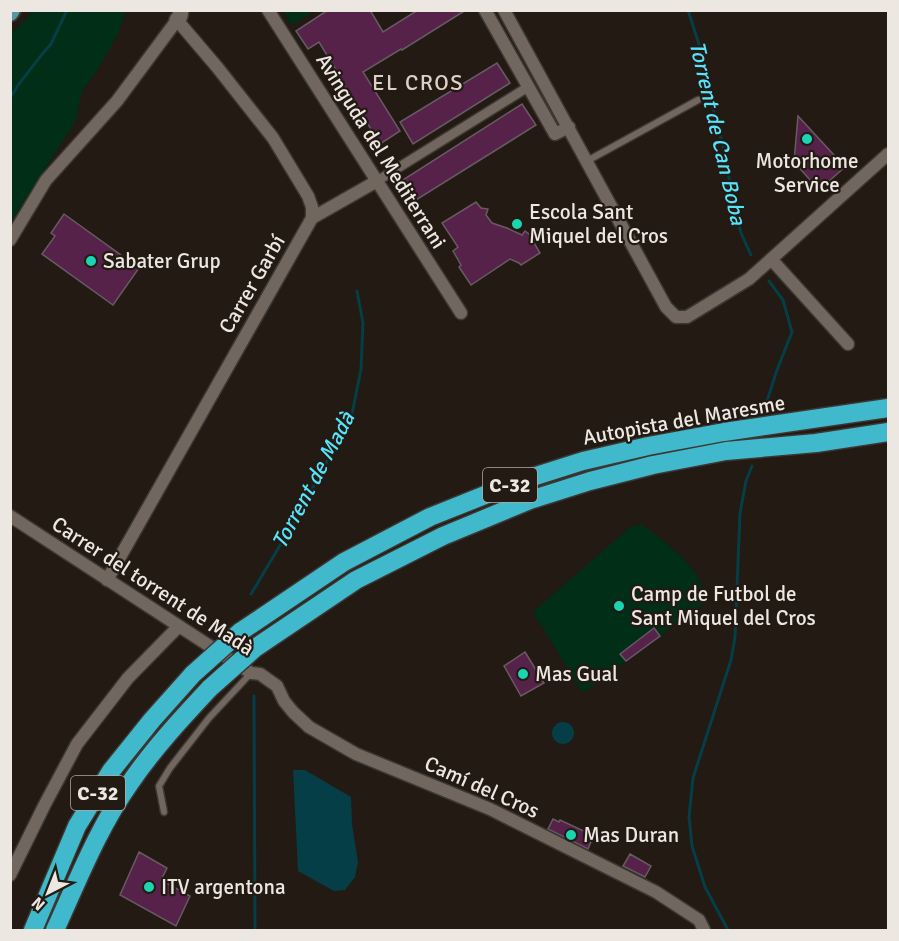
<svg xmlns="http://www.w3.org/2000/svg" width="899" height="941" font-family="Signika,sans-serif">
	<style>
		.green { fill: #002e16 }
		.water { fill: #053e47 }
		.lines { fill: none; stroke-linecap: round; stroke-linejoin: round }
		.stream { stroke: #053e47; stroke-width: 3 }
		.building { fill: #562249; stroke: #675b63; stroke-width: 1.5 }
		.service-casing { stroke: #3d3733; stroke-width: 9 }
		.pedestrian-casing { stroke: #3d3733; stroke-width: 12 }
		.minor-casing { stroke: #3d3733; stroke-width: 15 }
		.tertiary-casing { stroke: #3d3733; stroke-width: 18 }
		.primary-casing { stroke: #3d3733; stroke-width: 20 }
		.motorway-casing { stroke: #3d3733; stroke-width: 21 }
		.service { stroke: #72675e; stroke-width: 6 }
		.pedestrian { stroke: #72675e; stroke-width: 9 }
		.minor { stroke: #72675e; stroke-width: 12 }
		.tertiary { stroke: #72675e; stroke-width: 15 }
		.primary { stroke: #5498a0; stroke-width: 16 }
		.motorway { stroke: #40b9cc; stroke-width: 18 }
		.motorway-bridge-casing { stroke: #3d3733; stroke-width: 21; stroke-linecap: butt }
		.motorway-bridge { stroke: #40b9cc; stroke-width: 18 }
		.poi-dot { fill: #1bd5b1; stroke: #221a13; stroke-width: 2 }
		.labels { text-anchor: middle; dominant-baseline: central; stroke-width: 4.5; stroke-linejoin: round; paint-order: stroke }
		.shield { fill: #221a13; stroke: #b0aaa4; stroke-width: 1.5 }
		.shield-label { font-size: 20px; font-weight: bold; fill: #ede7e2 }
		.street-label { font-size: 21px; fill: #ede7e2; stroke: #221a13 }
		.poi-label { font-size: 21px; fill: #ede7e2; stroke: #221a13; text-anchor: start }
		.neighbourhood-label { font-size: 22px; letter-spacing: 1.5px; fill: #ddd1c7; stroke: #221a13 }
		.water-label { font-size: 22px; font-style: italic; fill: #56e2fa; stroke: #221a13 }
	</style>
	<rect width="100%" height="100%" fill="#221a13"/>
	<path class="green" d="M32,11H126L117,36L96,72L82,91L75,122L11,222V33L28,17Z
		M283,11H314L292,25Z
		M641,524C658,536 690,560 699,579C702,586 704,594 707,601L593,686L582,692L533,612L630,527Z"/>
	<path class="water" d="M552 733a11 11 0 1 1 22 0a11 11 0 1 1-22 0Z
		M293,770H305L351,797L352,824L358,862L355,877L345,890L334,891L298,871Z"/>
	<g class="lines">
		<path class="stream" d="M688,10L703,57L709,93L723,146L732,194L741,233L751,255
			M10,98L19,84L43,53L51,44L67,10
			M765,407L777,370L792,332L783,300L769,281
			M251,594L300,512L352,414L361,369L363,323L357,291
			M254,696L255,930
			M728,930L705,887L692,846L689,817L693,778L731,660L735,637L740,513L746,481L752,466"/>
	</g>
	<path class="building" d="M328,10H370L383,32L418,10H466L402,50L401,49L363,72L400,131L380,144L340,79L341,78L319,42L308,49L296,31Z
		M497,63L510,83L413,144L400,122Z
		M522,104L536,125L408,205L395,185Z
		M798,116L845,167L819,190L794,162Z
		M476,202L481,208L488,209L486,215L492,223L507,228L522,235L525,231L529,234L540,253L521,265L519,263L510,259L471,285L459,267L461,265L453,251L458,247L442,223Z
		M64,214L139,268L113,305L42,254L55,236L51,233Z
		M654,628L660,636L626,661L620,654Z
		M525,652L544,683L521,696L504,666Z
		M553,819L559,822L560,820L586,832L585,834L593,837L588,849L548,829Z
		M139,852L167,868L161,880L190,896L176,926L120,895Z
		M630,854L651,866L645,877L623,866Z"/>
	<g class="lines">
		<defs>
			<path id="service" d="M587,161L698,100
				M164,812L159,786L170,768L209,718L251,673"/>
			<path id="pedestrian" d="M377,181L528,87"/>
			<path id="minor" d="M268,10L461,313
				M485,10L555,134L569,127
				M504,10L666,307L676,317H687L749,279L888,154
				M312,218L377,181
				M10,240L46,180L117,101L177,20L217,67L273,138L308,196L312,207V218L107,580
				M771,259L848,344
				M10,516L251,673L260,674L277,686L284,701L293,712L309,727L356,754L490,809L656,892L699,920L704,930
				M10,875L44,806L77,744L128,678L178,627"/>
			<path id="tertiary" d="M177,20L180,16L181,10"/>
			<path id="primary" d="M10,13L12,10"/>
			<path id="motorway" d="M240,632L344,562L430,517L520,481L583,461L648,446L724,432L888,408
				M255,648L356,580L443,536L530,500L590,481L653,465L726,451L816,443L888,432
				M33,930L77,826L111,771L152,720L193,674
				M55,930C78,880 98,828 130,783C153,749 182,718 210,688"/>
		</defs>
		<use href="#service" class="service-casing"/>
		<use href="#pedestrian" class="pedestrian-casing"/>
		<use href="#minor" class="minor-casing"/>
		<use href="#tertiary" class="tertiary-casing"/>
		<use href="#primary" class="primary-casing"/>
		<use href="#motorway" class="motorway-casing"/>
		<use href="#service" class="service"/>
		<use href="#pedestrian" class="pedestrian"/>
		<use href="#minor" class="minor"/>
		<use href="#tertiary" class="tertiary"/>
		<use href="#primary" class="primary"/>
		<use href="#motorway" class="motorway"/>
		<defs>
			<path id="motorway-bridge" d="M193,674L240,632
				M210,688L255,648"/>
		</defs>
		<use href="#motorway-bridge" class="motorway-bridge-casing"/>
		<use href="#motorway-bridge" class="motorway-bridge"/>
	</g>
	<g class="poi-dot">
		<circle cx="807" cy="139" r="6"/>
		<circle cx="517" cy="224" r="6"/>
		<circle cx="91" cy="261" r="6"/>
		<circle cx="619" cy="606" r="6"/>
		<circle cx="523" cy="674" r="6"/>
		<circle cx="571" cy="835" r="6"/>
		<circle cx="149" cy="887" r="6"/>
	</g>
	<g class="labels">
		<g class="shield">
			<rect x="483" y="468" width="54" height="34" rx="4.5"/>
			<rect x="71" y="776" width="54" height="34" rx="4.5"/>
		</g>
		<g class="shield-label">
			<text x="510" y="485">C-32</text>
			<text x="98" y="793">C-32</text>
		</g>
		<g class="street-label">
			<text transform="translate(381 151) rotate(58)">Avinguda del Mediterrani</text>
			<text transform="translate(252 284) rotate(-60)">Carrer Garbí</text>
			<text transform="translate(684 420) rotate(-10)">Autopista del Maresme</text>
			<text transform="translate(153 586) rotate(33)">Carrer del torrent de Madà</text>
			<text transform="translate(482 787) rotate(24)">Camí del Cros</text>
		</g>
		<g class="poi-label">
			<text x="807" y="161" text-anchor="middle">Motorhome<tspan x="807" dy="24">Service</tspan></text>
			<text x="529" y="212">Escola Sant<tspan x="529" dy="24">Miquel del Cros</tspan></text>
			<text x="103" y="261">Sabater Grup</text>
			<text x="631" y="594">Camp de Futbol de<tspan x="631" dy="24">Sant Miquel del Cros</tspan></text>
			<text x="535" y="674">Mas Gual</text>
			<text x="583" y="835">Mas Duran</text>
			<text x="161" y="887">ITV argentona</text>
		</g>
		<g class="neighbourhood-label">
			<text x="418" y="82">EL CROS</text>
		</g>
		<g class="water-label">
			<text transform="translate(718 133) rotate(77)">Torrent de Can Boba</text>
			<text transform="translate(313 480) rotate(-62)">Torrent de Madà</text>
		</g>
	</g>
	<rect width="899" height="941" fill="none" stroke="#ede7e2" stroke-width="24"/>
	<g transform="translate(48 893) rotate(222)" stroke="#221a13" stroke-width="4.5" paint-order="stroke">
	<path d="M0-4.5L10 22L0 15L-10 22Z" fill="#ede7e2"/>
	<text y="-9" font-size="16" font-weight="bold" text-anchor="middle" fill="#ede7e2">N</text>
	</g>
</svg>
